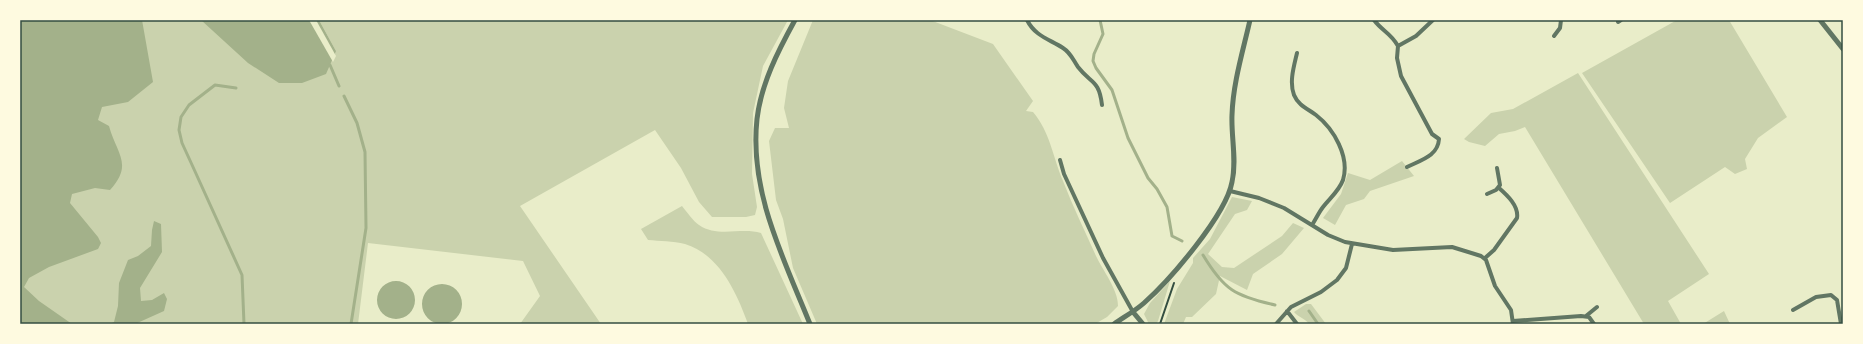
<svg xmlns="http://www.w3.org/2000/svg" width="1863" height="344" font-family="'Work Sans',sans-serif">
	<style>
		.green { fill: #cad2ad }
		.water { fill: #a3b18a }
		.pier { fill: #e9edc9 }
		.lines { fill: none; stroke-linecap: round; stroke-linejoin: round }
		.stream { stroke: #a3b18a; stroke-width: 3 }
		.path { stroke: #344e41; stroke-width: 2 }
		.minor { stroke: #617663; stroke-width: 4 }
		.tertiary { stroke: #617663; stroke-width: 5 }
		.neatline { fill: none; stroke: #344e41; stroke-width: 1.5 }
	</style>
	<rect width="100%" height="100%" fill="#e9edc9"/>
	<path class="green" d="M20,20H301L336,51L319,20H788L763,66L753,113L752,174L757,207L755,215L746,217H712L699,202L681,168L655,130L520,206L601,324H520L540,296L523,261L368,243L358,324H20Z
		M813,20H930L993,44L1033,101L1026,111L1033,112C1050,132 1053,157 1063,181C1073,207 1085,231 1096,256C1103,271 1118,289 1118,306L1107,317L1095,324H817L793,268L783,219L776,200L769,141L775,128H789L784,108L788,81Z
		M1677,20H1729L1787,117L1758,138L1745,159L1747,169L1735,174L1725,167L1670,203L1582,73Z
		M1578,73L1709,274L1668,301L1681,324H1644L1525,127L1515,131L1499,134L1485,146L1469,142L1464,139L1491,113L1513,109Z
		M1402,161L1414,176L1370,191L1364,199L1346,205L1335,225L1323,218L1341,194L1348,173L1370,180Z
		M1232,197L1252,201L1247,210L1235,214L1208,254L1222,267L1234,268L1282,236L1293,223L1304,228L1282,254L1253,274L1247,290L1220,276L1216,294L1192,317H1186L1183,324H1164L1177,289L1193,263V258L1210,239Z
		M682,206C687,212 693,221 699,225C718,238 741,227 761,233L803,324H748C737,293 719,254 685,244C673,241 660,241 648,240L641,229Z
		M1170,281L1158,321L1156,324H1149L1144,314L1150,303Z
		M1306,304H1311L1326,324H1309C1305,318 1299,318 1294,312Z
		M1724,311L1730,324H1703Z"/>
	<path class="water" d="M20,20H142L153,82L128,102L102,107L98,120L109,126C116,153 134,164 110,190L95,188L72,194L70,203L98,237L101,243L98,249L49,267L29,278L24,287L39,301L72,324H20Z
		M201,20H319L336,51L326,74L302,83H279L248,63Z
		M154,221L161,224L162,252L140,288L141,301L152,300L164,293L167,299L164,311L135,324H110L114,322L118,306L119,283L128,260L138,256L151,246L152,230Z
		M377 300a19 19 0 1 1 38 0a19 19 0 1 1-38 0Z
		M422 304a20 20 0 1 1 40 0a20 20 0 1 1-40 0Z"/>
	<path class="pier" d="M309,20H316L336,56L333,62Z"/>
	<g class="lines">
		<path class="stream" d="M1100,20L1103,34L1094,54L1093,61L1096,68L1112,90L1128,138L1148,178L1157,189L1167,207L1172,236L1182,241
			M330,65L339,86
			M236,88L215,85L189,105L181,117L179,130L182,143L193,167L242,275L244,324
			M344,96L357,123L365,152L366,228L351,324
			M1203,255C1224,290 1235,296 1275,305
			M1309,311L1318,324"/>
		<path class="path" d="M1160,324L1174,283"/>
		<path class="minor" d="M1027,20C1035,36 1049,39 1063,48C1071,53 1073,60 1078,67C1091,84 1099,79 1102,105
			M1374,20C1382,31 1391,33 1398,46
			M1618,22L1621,20
			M1554,36L1560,28L1561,20
			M1297,53C1294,66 1289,82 1294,95C1298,105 1308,109 1316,115C1334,129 1350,157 1343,180C1339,191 1330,198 1323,207C1319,212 1316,219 1312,225
			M1060,160L1064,174L1103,258L1133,312
			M1407,167C1421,160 1438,156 1439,139L1432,134L1401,76L1397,58L1398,46L1416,36L1433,20
			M1230,191L1259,198L1284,208L1328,235L1345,242L1393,250L1452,247L1481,256L1486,260L1495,286L1511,310L1513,324
			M1487,194L1496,190L1500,185L1497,168
			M1485,258L1494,250L1517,218C1519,206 1507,195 1499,188
			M1793,310L1816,297L1831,295L1837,300L1841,324
			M1287,311L1297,324
			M1586,316L1597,307
			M1513,321L1581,316L1589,317L1594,324
			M1276,324L1291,307L1321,292L1337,280L1346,268L1352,244"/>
		<path class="tertiary" d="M795,20C778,51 761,84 757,119C749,192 784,259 810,324
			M1820,20L1843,49
			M1133,312L1143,324
			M1114,324C1124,317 1135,311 1144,303C1170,280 1226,215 1232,182C1237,160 1231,137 1232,115C1233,83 1243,51 1250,20"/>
	</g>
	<rect width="1863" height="344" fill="none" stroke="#fefae0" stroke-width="42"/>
	<rect x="21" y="21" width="1821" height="302" class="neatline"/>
</svg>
